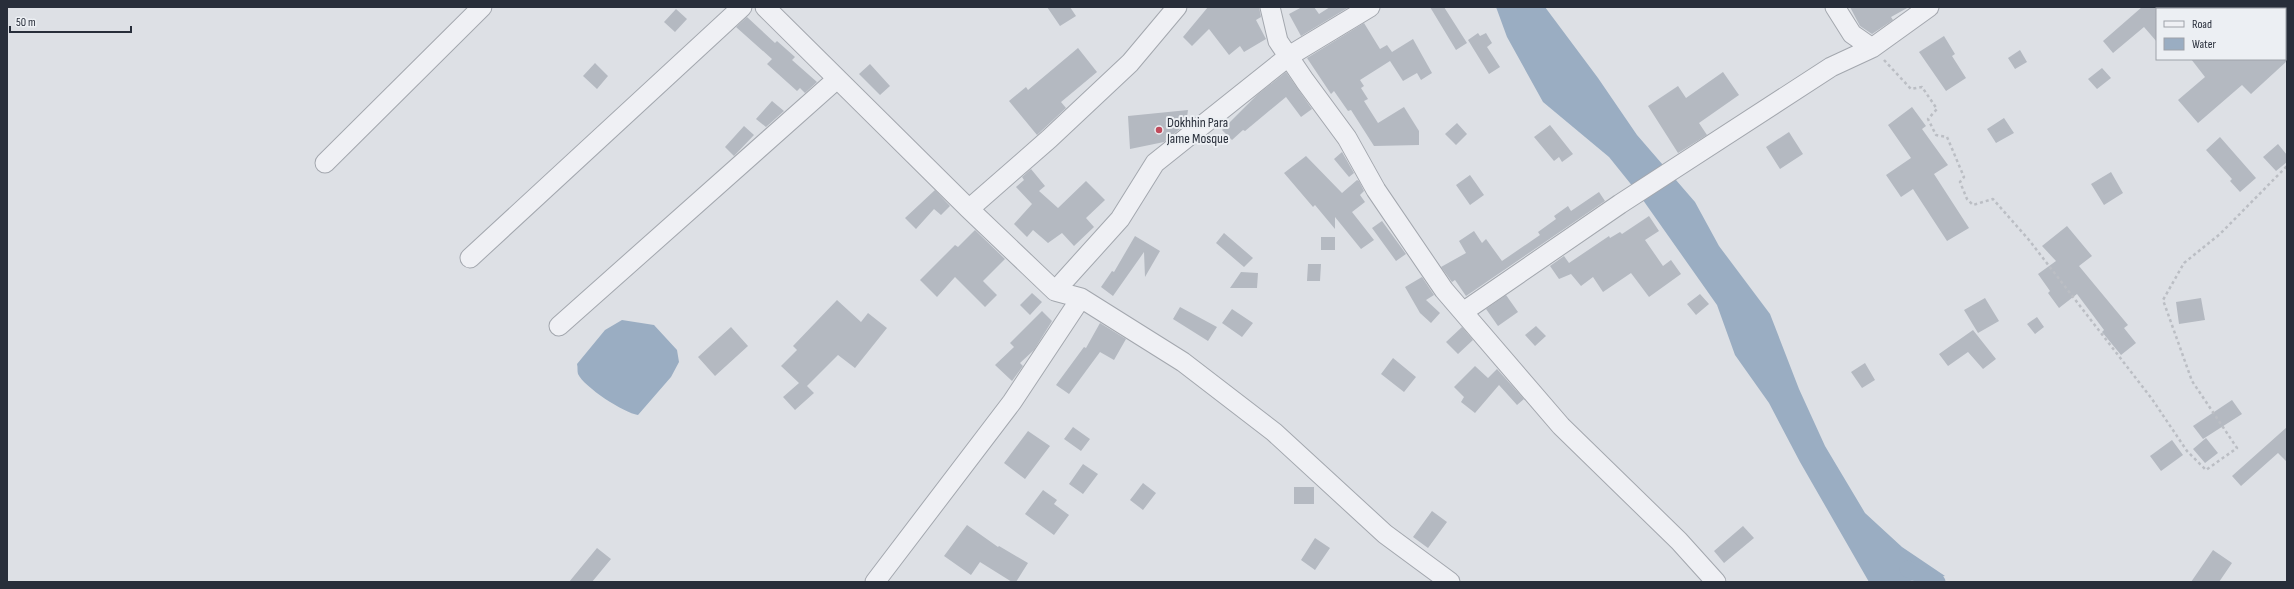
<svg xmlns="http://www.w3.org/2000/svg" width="2294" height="589" font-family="'Sofia Sans Condensed',sans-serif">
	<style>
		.water { fill: #9aadc2 }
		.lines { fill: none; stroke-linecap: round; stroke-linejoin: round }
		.canal { stroke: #9aadc2; stroke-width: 17 }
		.building { fill: #b4b9c1 }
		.street-casing { stroke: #a3a7ae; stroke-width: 21 }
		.path { stroke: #bbbec4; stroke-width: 2.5; stroke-dasharray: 3 3; stroke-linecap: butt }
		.street { stroke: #eff0f4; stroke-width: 19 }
		.poi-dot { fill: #c14b5c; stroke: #eceff3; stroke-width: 1.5 }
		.labels { text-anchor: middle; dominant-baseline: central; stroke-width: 4; stroke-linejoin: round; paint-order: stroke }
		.poi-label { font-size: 14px; fill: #282e3a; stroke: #eceff3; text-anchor: start }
	</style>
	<rect width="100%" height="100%" fill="#dde0e5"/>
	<path class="water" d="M1496,7H1545L1598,78L1637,135L1695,202L1719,246L1770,314L1799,389L1825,446L1865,513L1902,547L1945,576L1903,582H1869L1800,462L1769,403L1735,355L1717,305L1638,193L1609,157L1543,102L1507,37Z
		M622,320L654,325L677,350L679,362L671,377L638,415C624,413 584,387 578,374C577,371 578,367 577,364L605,330Z"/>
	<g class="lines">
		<path class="canal" d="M1908,569L1937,582"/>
	</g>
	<path class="building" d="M1047,7H1070L1076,16L1060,26Z
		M1208,7H1259L1261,17L1256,20L1266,39L1244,52L1240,46L1229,55L1209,29L1192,46L1183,37Z
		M1302,7H1314L1319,14L1330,7H1349L1301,36L1289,14Z
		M1430,7H1444L1467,43L1456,50Z
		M1850,7H1909L1891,17L1893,20L1872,34L1860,26Z
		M2142,7H2157V42L2144,27L2113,53L2103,41Z
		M676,9L687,19L675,32L664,22Z
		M747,17L775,43L777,41L795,57L792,60L817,82L805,93L800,88L797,91L767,64L772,59L736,27Z
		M1364,23L1380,49L1387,45L1392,52L1413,39L1432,73L1421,80L1417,73L1403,81L1390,61L1360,80L1364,86L1361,88L1368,99L1364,101L1378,123L1404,107L1419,131V145L1374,146L1351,110L1348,111L1334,91L1331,94L1307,58Z
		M1478,33L1480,36L1486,33L1492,43L1487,47L1500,67L1489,74L1468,40Z
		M1944,36L1955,54L1952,56L1966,78L1946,91L1919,52Z
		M1078,48L1097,72L1061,102L1066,108L1037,135L1009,101L1026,87L1028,90Z
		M2020,50L2027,62L2015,69L2008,58Z
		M2191,59H2287V61L2251,94L2242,85L2198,123L2178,100L2205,77Z
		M595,63L608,76L597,89L583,76Z
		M870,64L890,86L880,95L859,74Z
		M2102,68L2111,78L2097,89L2088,79Z
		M1286,72L1312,109L1301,117L1286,97L1245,131L1243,130L1232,140L1222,130L1257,95Z
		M1723,72L1739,95L1699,123L1707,135L1678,153L1648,106L1678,86L1686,98Z
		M772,101L784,111L766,127L756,119Z
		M1912,107L1926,126L1922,129L1948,165L1934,174L1969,228L1947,241L1913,189L1901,197L1886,175L1911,158L1888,125Z
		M1188,110L1186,124L1164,142L1130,149L1128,116Z
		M2004,118L2014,133L1996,143L1987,129Z
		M1457,123L1467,134L1456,145L1445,134Z
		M1550,125L1573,154L1562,162L1559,157L1554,161L1534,137Z
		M744,126L754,135L734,156L725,147Z
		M1789,132L1803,154L1780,169L1766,147Z
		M2220,137L2256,178L2240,192L2230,181L2232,179L2206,150Z
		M2278,144L2287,155V162L2276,171L2263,157Z
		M1342,152L1354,173L1349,177L1334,159Z
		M1306,156L1342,193L1357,180L1359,181L1364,191L1360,195L1365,202L1352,212L1374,240L1361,249L1335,217V229L1315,205L1313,207L1284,173Z
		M1031,169L1045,186L1039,191L1058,208L1086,181L1105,200L1086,218L1094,227L1074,246L1062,233L1048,243L1033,230L1027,237L1014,224L1032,204L1016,187L1024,180L1022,177Z
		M2111,172L2123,193L2104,205L2091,184Z
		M1470,175L1484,195L1470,205L1456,185Z
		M935,190L950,206L941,215L934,209L916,229L905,218Z
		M1599,192L1605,201L1466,296L1455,280L1452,282L1441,267L1466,253L1459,241L1474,231L1482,243L1486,239L1502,261L1540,235L1538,232L1556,219L1554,216L1568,206L1571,211Z
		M1649,216L1659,231L1645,240L1663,266L1671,260L1681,274L1649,297L1631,273L1603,292L1593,277L1581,286L1571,274L1559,279L1550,266L1564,256L1569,263L1609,236L1610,238L1620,232L1622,234Z
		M1382,221L1406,254L1396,261L1372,228Z
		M2067,226L2092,256L2079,266L2128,325L2124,328L2136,343L2121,355L2102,332L2104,330L2077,294L2059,308L2048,293L2050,291L2038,274L2056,261L2042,246Z
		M975,230L1005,259L983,281L997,295L985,307L955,277L937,297L920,280L955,245L958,247Z
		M1224,233L1253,258L1244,267L1216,243Z
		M1135,236L1160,251L1145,277L1144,252L1113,296L1101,287L1112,271L1114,272Z
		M1321,237H1335V250H1321Z
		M1308,264H1321L1320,281H1307Z
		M1241,272L1258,273L1257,288H1230Z
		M1422,277L1434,295L1426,300L1440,313L1431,323L1420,313L1405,287Z
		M1032,293L1042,302L1030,315L1020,305Z
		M1700,294L1709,304L1696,315L1687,304Z
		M1506,295L1518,312L1498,326L1486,309Z
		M1985,298L1999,321L1978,333L1964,310Z
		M2201,298L2205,320L2179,324L2176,302Z
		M837,300L861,322L868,313L887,328L855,368L838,355L807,386L814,393L795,410L783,397L799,383L781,366L797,350L793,346Z
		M1180,307L1217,327L1208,341L1173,319Z
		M1232,309L1253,323L1242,337L1222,323Z
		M1042,311L1052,321L1034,350L1020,363L1023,366L1012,381L995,365L1014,347L1010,343Z
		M2037,317L2044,327L2035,334L2027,324Z
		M1100,323L1126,339L1114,360L1100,352L1069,394L1056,385L1084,347L1086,348Z
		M1536,326L1546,336L1535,346L1525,335Z
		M731,327L748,346L715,376L698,357Z
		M1462,327L1473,340L1458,354L1446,342Z
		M1973,330L1996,359L1983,369L1968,352L1948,366L1939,354Z
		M1393,358L1416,377L1404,392L1381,374Z
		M1865,363L1875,380L1862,388L1851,372Z
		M1475,366L1488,378L1497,369L1524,399L1517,405L1499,385L1475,413L1461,402L1464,397L1454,387Z
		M2232,400L2242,414L2203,439L2193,426Z
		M1073,427L1090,439L1081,451L1064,439Z
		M2287,427V462L2278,453L2241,486L2232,476Z
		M1028,431L1050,446L1025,479L1004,463Z
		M2206,438L2218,453L2205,463L2193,449Z
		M2172,440L2183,455L2161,471L2150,456Z
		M1083,464L1098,474L1083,494L1069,484Z
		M1143,483L1156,493L1143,510L1130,500Z
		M1294,487H1314V504H1294Z
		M1043,490L1057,500L1054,504L1069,515L1054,535L1025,514Z
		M1432,511L1447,522L1428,548L1413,537Z
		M967,525L998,547L999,546L1028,563L1016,582H1012L980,562L971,575L944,556Z
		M1743,526L1754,538L1724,563L1714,551Z
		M1315,538L1330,548L1315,570L1301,560Z
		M597,548L611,559L592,582H569Z
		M2213,550L2232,563L2219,582H2191Z"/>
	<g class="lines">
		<defs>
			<path id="street" d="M765,7L969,209L1055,291L1081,298L1183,362L1274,432L1385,534L1450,582
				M1270,7L1278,41L1305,81L1347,138L1376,190L1444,290L1561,426L1679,541L1716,582
				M1835,7L1852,34L1872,48
				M325,163L482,7
				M969,209L1049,139L1130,63L1177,7
				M470,258L742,7
				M1055,291L1120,219L1155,163L1289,56L1370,7
				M1463,312L1620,204L1831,67L1872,48L1929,7
				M559,326L837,79
				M875,582L1012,402L1081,298"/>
		</defs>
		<use href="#street" class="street-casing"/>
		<path class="path" d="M1884,60L1911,89L1922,87L1937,109L1928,119L1936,135L1947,137L1964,177L1960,182L1967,199L1973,205L1993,199L2029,240L2152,399L2187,451L2206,470L2237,448L2192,381L2163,300L2184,263L2220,234L2287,166"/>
		<use href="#street" class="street"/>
	</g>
	<circle class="poi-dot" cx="1159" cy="130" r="4"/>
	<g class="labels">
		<g class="poi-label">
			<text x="1167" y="122">Dokhhin Para<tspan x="1167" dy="16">Jame Mosque</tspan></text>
		</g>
	</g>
	<rect width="2294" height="589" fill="none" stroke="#282e3a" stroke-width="16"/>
	<rect x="2156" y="8" width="130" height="52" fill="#eceff3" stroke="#9ea2a9"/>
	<rect x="2164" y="21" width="20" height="6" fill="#eff0f4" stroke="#9ea2a9"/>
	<text x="2192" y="28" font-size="12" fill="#282e3a">Road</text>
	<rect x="2164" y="38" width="20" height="12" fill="#9aadc2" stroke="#9ea2a9"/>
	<text x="2192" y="48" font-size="12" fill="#282e3a">Water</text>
	<path d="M10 26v6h121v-6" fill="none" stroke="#282e3a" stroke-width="2"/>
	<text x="16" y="26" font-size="12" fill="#282e3a" stroke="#eceff3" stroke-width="3" paint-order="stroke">50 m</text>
</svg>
